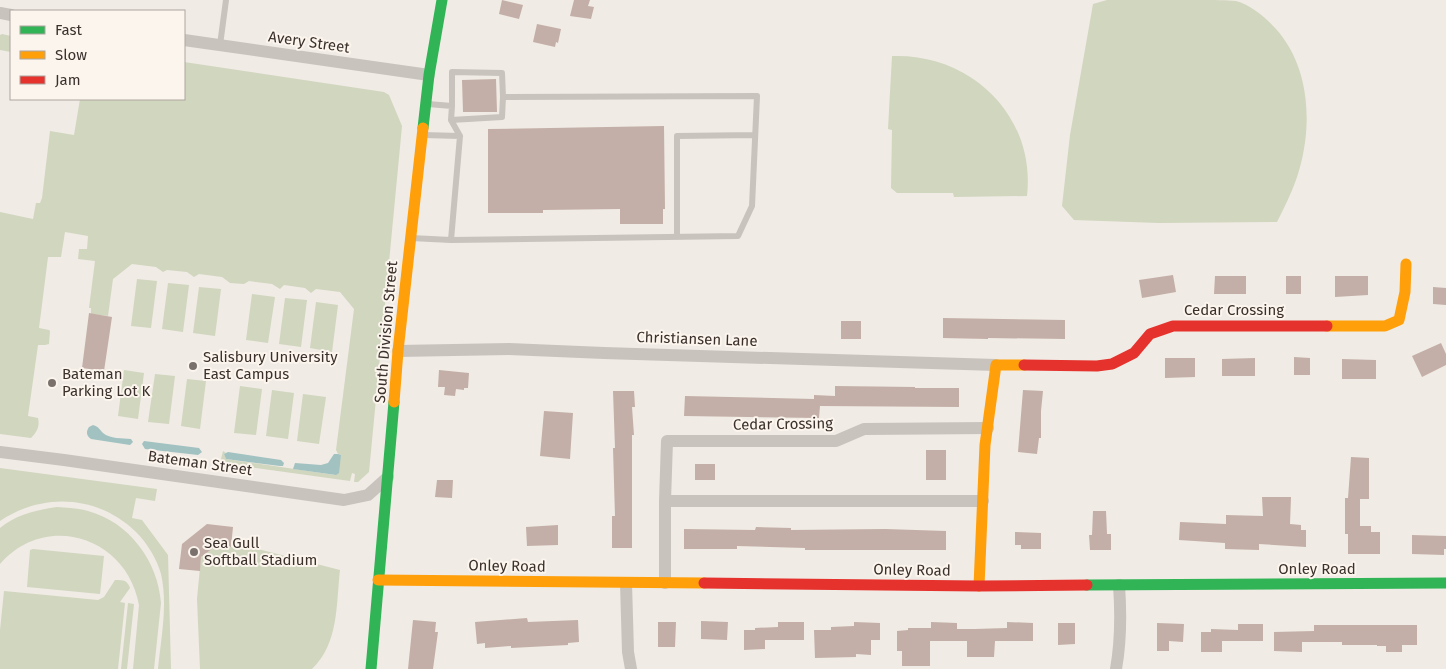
<svg xmlns="http://www.w3.org/2000/svg" width="1446" height="669" font-family="'Fira Sans',sans-serif">
	<style>
		.green { fill: #d1d6bf }
		.water { fill: #a1c2c1 }
		.building { fill: #c3afa7 }
		.lines { fill: none; stroke-linecap: round; stroke-linejoin: round }
		.lane { stroke: #c9c3be; stroke-width: 6 }
		.street { stroke: #c9c3be; stroke-width: 12 }
		.fast { stroke: #30b455; stroke-width: 11 }
		.slow { stroke: #ff9f0a; stroke-width: 11 }
		.jam { stroke: #e5322d; stroke-width: 11 }
		.poi-dot { fill: #7a716c; stroke: #fbf5ee; stroke-width: 2 }
		.labels { text-anchor: middle; dominant-baseline: central; stroke-width: 4; stroke-linejoin: round; paint-order: stroke }
		.street-label { font-size: 15px; fill: #3b302b; stroke: #fbf5ee }
		.poi-label { font-size: 15px; fill: #3b302b; stroke: #fbf5ee; text-anchor: start }
	</style>
	<rect width="100%" height="100%" fill="#f0ebe5"/>
	<path class="green" d="M1107,0C1138,0 1170,0 1202,0C1211,0 1228,0 1236,1C1251,5 1266,18 1276,29C1312,69 1313,132 1296,180C1291,194 1284,208 1277,222L1159,223L1074,220L1062,206L1070,135L1093,4Z
		M2,34L11,36V52L0,50V35Z
		M892,56C971,53 1036,116 1027,196L954,197L953,193H897L891,188L892,130L888,129Z
		M184,62L384,92L389,95L402,126L369,472L358,482H354L355,474L352,473L350,481L220,463L223,451L226,453L224,454L226,459L335,475L341,455L338,454L336,450L354,309L340,292L316,289L311,293L305,288L284,285L280,289L272,284L249,281L244,284L230,283L222,277L199,274L194,277L187,272L167,270L163,272L156,267L132,264L113,279L108,316L91,314V308H89L95,261L78,259L79,249H87L88,236L65,232L61,257H48L39,328L49,330L50,331L49,344L45,345H38L28,416L38,418C40,426 37,432 31,438L0,434V212L33,219L36,203H40L42,198L50,131L74,135L80,99H184Z
		M137,279L157,281L151,328L131,326Z
		M168,283L189,285L183,332L162,329Z
		M199,287L221,289L215,336L193,333Z
		M252,294L275,297L268,343L246,340Z
		M285,298L307,300L301,347L279,344Z
		M316,302L338,305L332,352L310,348Z
		M124,370L144,373L138,419L118,416Z
		M155,374L175,376L169,424L148,422Z
		M187,379L206,381L200,429L181,426Z
		M240,386L262,389L256,435L234,433Z
		M272,390L294,393L288,439L266,436Z
		M303,394L326,397L319,444L297,441Z
		M0,468L157,489L155,501L136,498L132,518L142,520L168,555L171,669H158C161,638 168,605 161,574C157,559 147,543 136,532C98,495 43,492 0,521Z
		M57,507C67,508 77,508 88,511C129,522 158,561 161,603L154,669H133L139,605C127,537 46,511 0,564V528C15,515 37,510 57,507Z
		M216,546L258,549L340,570C336,605 339,643 312,669H200L197,599L201,557Z
		M33,549L104,556L100,594L27,587L30,550Z
		M115,580C124,580 127,580 130,588L120,602L125,603L118,669H0V630L4,591L98,600L104,597Z
		M128,603L134,604L127,669H121Z"/>
	<path class="water" d="M93,425C99,427 99,429 103,433C110,439 122,438 131,439L133,442L130,445L91,439C86,435 86,432 89,427Z
		M144,441L199,448L202,452L198,455L145,449L142,444Z
		M228,452L281,460L284,463L283,466H280L226,459L224,454Z
		M334,454H338L341,455L339,473L336,475L293,469L295,463L321,465L328,463Z"/>
	<path class="building" d="M502,0L523,5L519,19L499,14Z
		M574,0H590L588,6L594,7L591,19L570,16Z
		M537,24L561,29L558,43L556,42L555,47L533,42Z
		M496,79L497,112H463L462,80Z
		M664,126L665,209H663V224H620V209L543,210V213H488V129Z
		M1173,275L1176,292L1142,298L1139,280Z
		M1215,276H1246V294H1214Z
		M1286,276H1301V294H1286Z
		M1335,276H1368V295L1335,297Z
		M1433,287L1446,288V305L1433,304Z
		M89,313L112,317L104,371L82,368Z
		M943,318L1065,320V339L988,338V339L943,338Z
		M841,321H861V339H841Z
		M1441,343L1446,354V365L1422,377L1412,356Z
		M1294,357L1310,358V375H1294Z
		M1165,358H1195V377L1165,378Z
		M1255,358V376H1222V359Z
		M1342,359L1376,360V379H1342Z
		M439,370L469,373L468,388H464V390L456,389L455,396L444,395L445,387H438Z
		M835,386L915,387V388H959V407L820,406L819,418L684,416L685,396L814,399V395L835,396Z
		M1023,390L1043,391L1041,411V438H1039L1037,454L1018,452Z
		M613,391H634L635,407H632L634,435H632V548H612V516H615L613,448H615Z
		M544,411L573,413L570,459L540,456Z
		M926,450H946V480H926Z
		M1351,457L1369,458V499H1360V526H1371V532H1380V554H1348V534H1345V498H1348Z
		M695,464H715V480H695Z
		M437,480H453L452,498L435,497Z
		M1262,497H1291L1290,524L1301,525V530H1306V547L1259,544V550L1225,549V543L1179,540L1180,522L1226,524V515L1263,516Z
		M1093,511H1106L1107,534H1111V550H1090L1089,535H1092Z
		M207,524L233,527L231,547L216,546L201,557L200,571L179,569L182,544Z
		M558,525V545L527,546L526,527Z
		M756,527L791,528V530L885,529L946,531V550H805V548L737,546V549H684V529L755,530Z
		M1015,532L1041,533V549H1021V545H1015Z
		M1412,535L1446,536V549H1444V555L1412,554Z
		M527,618L528,622L578,620L579,642L568,643V645L511,648V646L485,648V643L477,644L475,622Z
		M413,620L436,622L435,632H438L433,669H408Z
		M701,621L728,622L727,640L701,639Z
		M658,622H676L675,647H658Z
		M778,622H804V640H765V649L744,650V630H755V628L778,627Z
		M854,622L880,623V640H871V655L856,654V657L815,658L814,630H831V627L854,626Z
		M931,622L957,623V629H975L1007,628V622L1033,623V641H995L994,657H967V641H930V666H902V651H897V631L908,630V628H931Z
		M1058,623H1075V644L1058,645Z
		M1157,623L1184,624L1183,642L1169,641V651H1157Z
		M1238,624H1263V641H1222V652H1201V632H1211V629L1238,630Z
		M1314,625H1417V645H1402V652H1386V646H1377V645H1342V642H1302V652L1274,651V632L1314,631Z"/>
	<g class="lines">
		<path class="lane" d="M220,45L226,0
			M428,104L452,106L451,120L460,136
			M452,106V72L502,73L503,97
			M423,135L460,136L451,240
			M677,237V136L755,135
			M411,238L451,240L738,236L752,206L757,96L503,97L502,117L451,120"/>
		<path class="street" d="M0,13L11,15
			M184,40L429,75
			M398,351L509,349L604,353L996,365
			M0,452L64,460L344,500L368,495L388,477
			M665,501V583
			M983,501H665L667,441H836L864,429L988,428
			M626,583L628,652L631,669
			M1116,669C1121,641 1121,613 1119,585"/>
		<path class="fast" d="M423,128L429,75L442,0
			M1087,585L1446,583
			M371,669L394,402"/>
		<path class="slow" d="M1327,326H1385L1399,320L1405,292L1406,264
			M394,402L398,351L423,128
			M378,580L704,583
			M979,586L985,445L996,365H1024"/>
		<path class="jam" d="M1024,365L1097,366L1112,364L1134,353L1150,334L1173,326H1327
			M704,583L979,586L1087,585"/>
	</g>
	<g class="poi-dot">
		<circle cx="193" cy="366" r="5"/>
		<circle cx="52" cy="383" r="5"/>
		<circle cx="194" cy="552" r="5"/>
	</g>
	<g class="labels">
		<g class="street-label">
			<text transform="translate(309 42) rotate(8)">Avery Street</text>
			<text x="1234" y="310">Cedar Crossing</text>
			<text transform="translate(386 332) rotate(-85)">South Division Street</text>
			<text transform="translate(697 339) rotate(2)">Christiansen Lane</text>
			<text transform="translate(783 424) rotate(-1)">Cedar Crossing</text>
			<text transform="translate(200 463) rotate(8)">Bateman Street</text>
			<text transform="translate(507 566) rotate(1)">Onley Road</text>
			<text x="1317" y="569">Onley Road</text>
			<text transform="translate(912 570) rotate(1)">Onley Road</text>
		</g>
		<g class="poi-label">
			<text x="203" y="357">Salisbury University<tspan x="203" dy="17">East Campus</tspan></text>
			<text x="62" y="374">Bateman<tspan x="62" dy="17">Parking Lot K</tspan></text>
			<text x="204" y="543">Sea Gull<tspan x="204" dy="17">Softball Stadium</tspan></text>
		</g>
	</g>
	<rect x="10" y="10" width="175" height="90" fill="#fbf5ee" stroke="#aea6a0"/>
	<rect x="20" y="26" width="25" height="8" fill="#30b455" stroke="#aea6a0"/>
	<text x="55" y="35" font-size="15" fill="#3b302b">Fast</text>
	<rect x="20" y="51" width="25" height="8" fill="#ff9f0a" stroke="#aea6a0"/>
	<text x="55" y="60" font-size="15" fill="#3b302b">Slow</text>
	<rect x="20" y="76" width="25" height="8" fill="#e5322d" stroke="#aea6a0"/>
	<text x="55" y="85" font-size="15" fill="#3b302b">Jam</text>
</svg>
